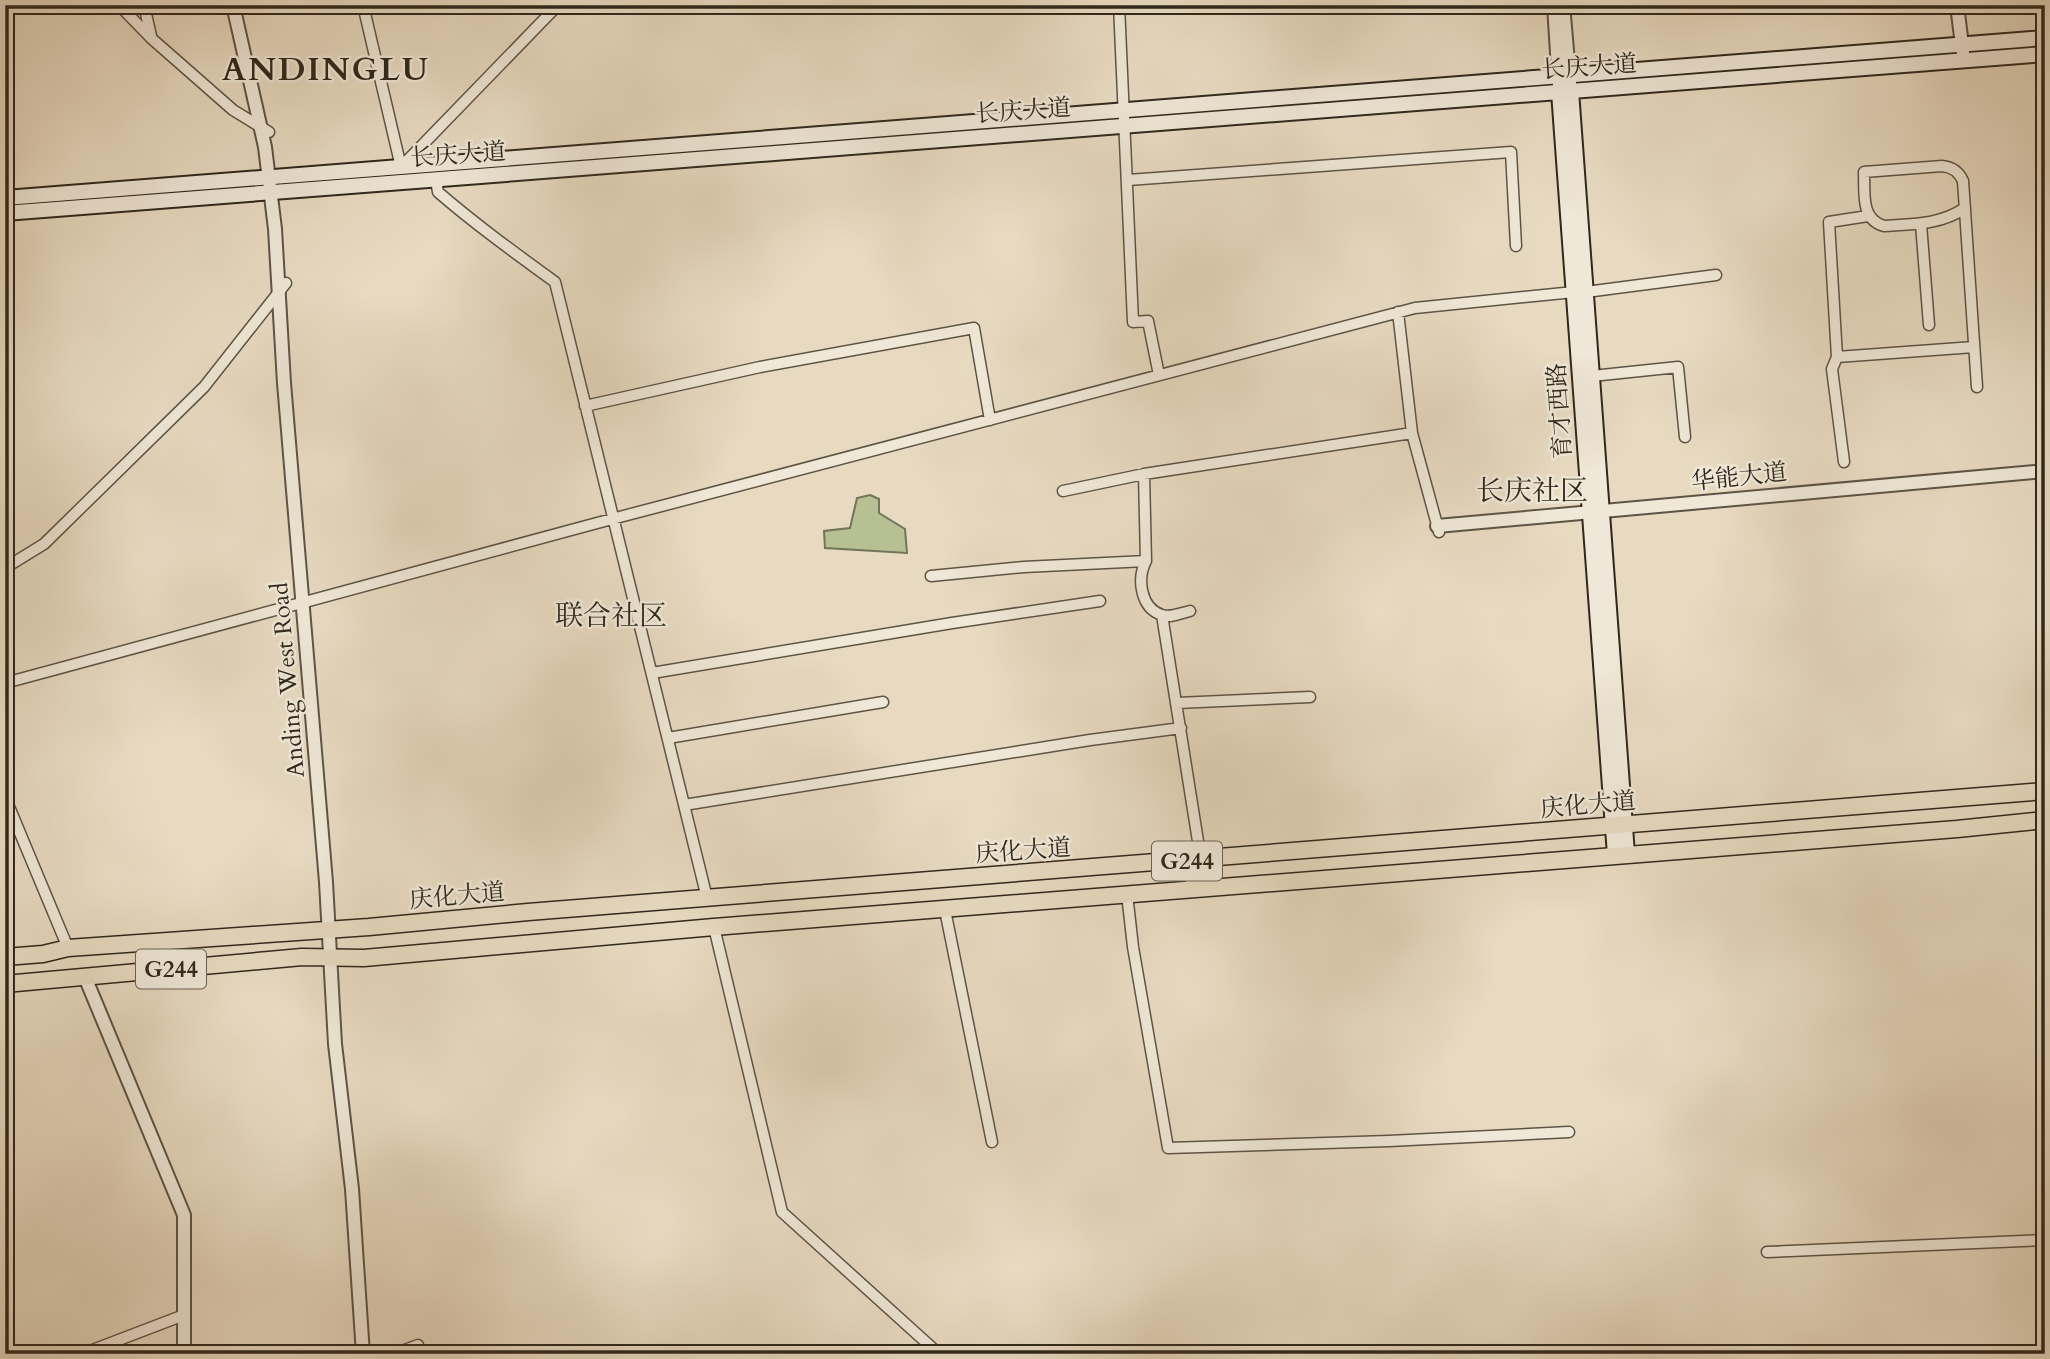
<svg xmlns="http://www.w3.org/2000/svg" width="2050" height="1359" font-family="Cardo,'Noto Serif SC',serif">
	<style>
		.green { fill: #b6c093; stroke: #737458; stroke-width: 2 }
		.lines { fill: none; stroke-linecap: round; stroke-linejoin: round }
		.minor-casing { stroke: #5e5446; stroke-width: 13 }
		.tertiary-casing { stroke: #5e5446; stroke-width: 16 }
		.secondary-casing { stroke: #30281d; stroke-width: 18 }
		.trunk-casing { stroke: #30281d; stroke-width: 19 }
		.minor { stroke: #efe7d7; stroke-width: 10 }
		.tertiary { stroke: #efe7d7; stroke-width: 12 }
		.secondary { stroke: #efe7d7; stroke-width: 14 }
		.trunk { stroke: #e7dac1; stroke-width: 16 }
		.labels { text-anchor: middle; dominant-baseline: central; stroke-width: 5; stroke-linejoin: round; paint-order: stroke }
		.shield { fill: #efe7d7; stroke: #696155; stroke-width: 2 }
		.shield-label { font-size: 23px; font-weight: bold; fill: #30281d }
		.street-label { font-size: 24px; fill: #30281d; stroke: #efe7d7 }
		.quarter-label { font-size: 28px; fill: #30281d; stroke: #efe7d7 }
		.district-label { font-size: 32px; font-weight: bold; letter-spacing: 2px; fill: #30281d; stroke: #efe7d7 }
	</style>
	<rect width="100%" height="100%" fill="#e7dac1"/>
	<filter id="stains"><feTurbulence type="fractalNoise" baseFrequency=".00286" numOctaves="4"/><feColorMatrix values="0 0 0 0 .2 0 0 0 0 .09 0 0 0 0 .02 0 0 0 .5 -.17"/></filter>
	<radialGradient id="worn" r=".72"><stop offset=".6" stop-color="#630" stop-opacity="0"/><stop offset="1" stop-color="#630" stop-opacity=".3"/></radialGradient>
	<path class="green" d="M870,495L879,499V513L905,529L907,553L825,548L824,531L850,528L857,498Z"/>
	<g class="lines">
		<defs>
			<path id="minor" d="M119,5L151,38L233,110L269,132
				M144,5L151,36
				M363,5L401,167
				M1119,5L1133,322L1148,321L1159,375
				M401,167L558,5
				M436,180L438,192C475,224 515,253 555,282L707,898
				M1128,180L1511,152L1516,246
				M1965,208C1940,225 1913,224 1884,226C1860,219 1865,192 1864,172L1942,166C1953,167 1959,172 1963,181L1977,387
				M1921,224L1929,325
				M1586,292L1716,275
				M1398,312L1412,433L1439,532
				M1837,357L1974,347
				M1592,376L1678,367L1685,437
				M585,406L760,367L974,328L990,420
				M1844,462L1832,369L1837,357L1829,222L1868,216
				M1144,474L1146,561C1137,578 1140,608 1162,615C1170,618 1182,613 1190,611
				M1063,491L1144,474L1412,433
				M5,568L44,544L204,387L286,283
				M931,576L1024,567L1146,561
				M1162,615L1201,860L1188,889
				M652,673L952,623L1100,601
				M5,683L612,519L1415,308L1574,292
				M1177,703L1310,697
				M668,738L883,702
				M5,797L68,948
				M684,805L1090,740L1181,728
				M1127,894L1133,947L1168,1148L1389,1141L1569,1132
				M945,910L992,1142
				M714,927L782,1212L939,1354
				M1767,1252L2045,1240
				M82,1354L184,1315
				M394,1354L418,1345"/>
			<path id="tertiary" d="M233,5L265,147L275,229L284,383L326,882L335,1044L352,1189L363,1354
				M1554,5L1559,85
				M1563,5L1570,84
				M1957,5L1963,53
				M1437,526L2045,471
				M85,977L184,1215V1354"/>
			<path id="secondary" d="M1571,91L1627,854
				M1559,92L1615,855
				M5,198L2045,38
				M5,213L2045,54"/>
			<path id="trunk" d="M5,957L43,954L68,948L369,927L528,912L2045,791
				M5,984L302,957L364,958L714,927L1957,829L2045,820"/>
		</defs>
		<use href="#minor" class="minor-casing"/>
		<use href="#tertiary" class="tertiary-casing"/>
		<use href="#secondary" class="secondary-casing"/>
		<use href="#trunk" class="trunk-casing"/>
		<use href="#minor" class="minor"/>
		<use href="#tertiary" class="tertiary"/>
		<use href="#secondary" class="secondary"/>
		<use href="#trunk" class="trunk"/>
	</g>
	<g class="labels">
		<g class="shield">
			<rect x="1152" y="841.5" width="70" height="39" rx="5"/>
			<rect x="136" y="949.5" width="70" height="39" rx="5"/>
		</g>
		<g class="shield-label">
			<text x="1187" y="861">G244</text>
			<text x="171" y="969">G244</text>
		</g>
		<g class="street-label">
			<text transform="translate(1589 67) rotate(-4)">长庆大道</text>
			<text transform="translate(1023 111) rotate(-4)">长庆大道</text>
			<text transform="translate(458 155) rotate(-4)">长庆大道</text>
			<text transform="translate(1560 411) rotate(-94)">育才西路</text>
			<text transform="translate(1739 477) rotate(-6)">华能大道</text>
			<text transform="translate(288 680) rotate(-95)">Anding West Road</text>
			<text transform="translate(1588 805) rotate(-5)">庆化大道</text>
			<text transform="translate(1023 851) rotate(-4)">庆化大道</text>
			<text transform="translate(457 896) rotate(-5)">庆化大道</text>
		</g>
		<g class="quarter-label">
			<text x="1532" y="491">长庆社区</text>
			<text x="611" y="616">联合社区</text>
		</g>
		<g class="district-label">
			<text x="326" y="70">ANDINGLU</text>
		</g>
	</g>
	<rect width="2050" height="1359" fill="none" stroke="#e7dac1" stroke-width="28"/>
	<rect x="7" y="7" width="2036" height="1345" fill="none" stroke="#30281d" stroke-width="3.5"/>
	<rect x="14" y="14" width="2022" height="1331" fill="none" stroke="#30281d" stroke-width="2"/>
	<rect width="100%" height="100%" filter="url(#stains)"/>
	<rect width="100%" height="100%" fill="url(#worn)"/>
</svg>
